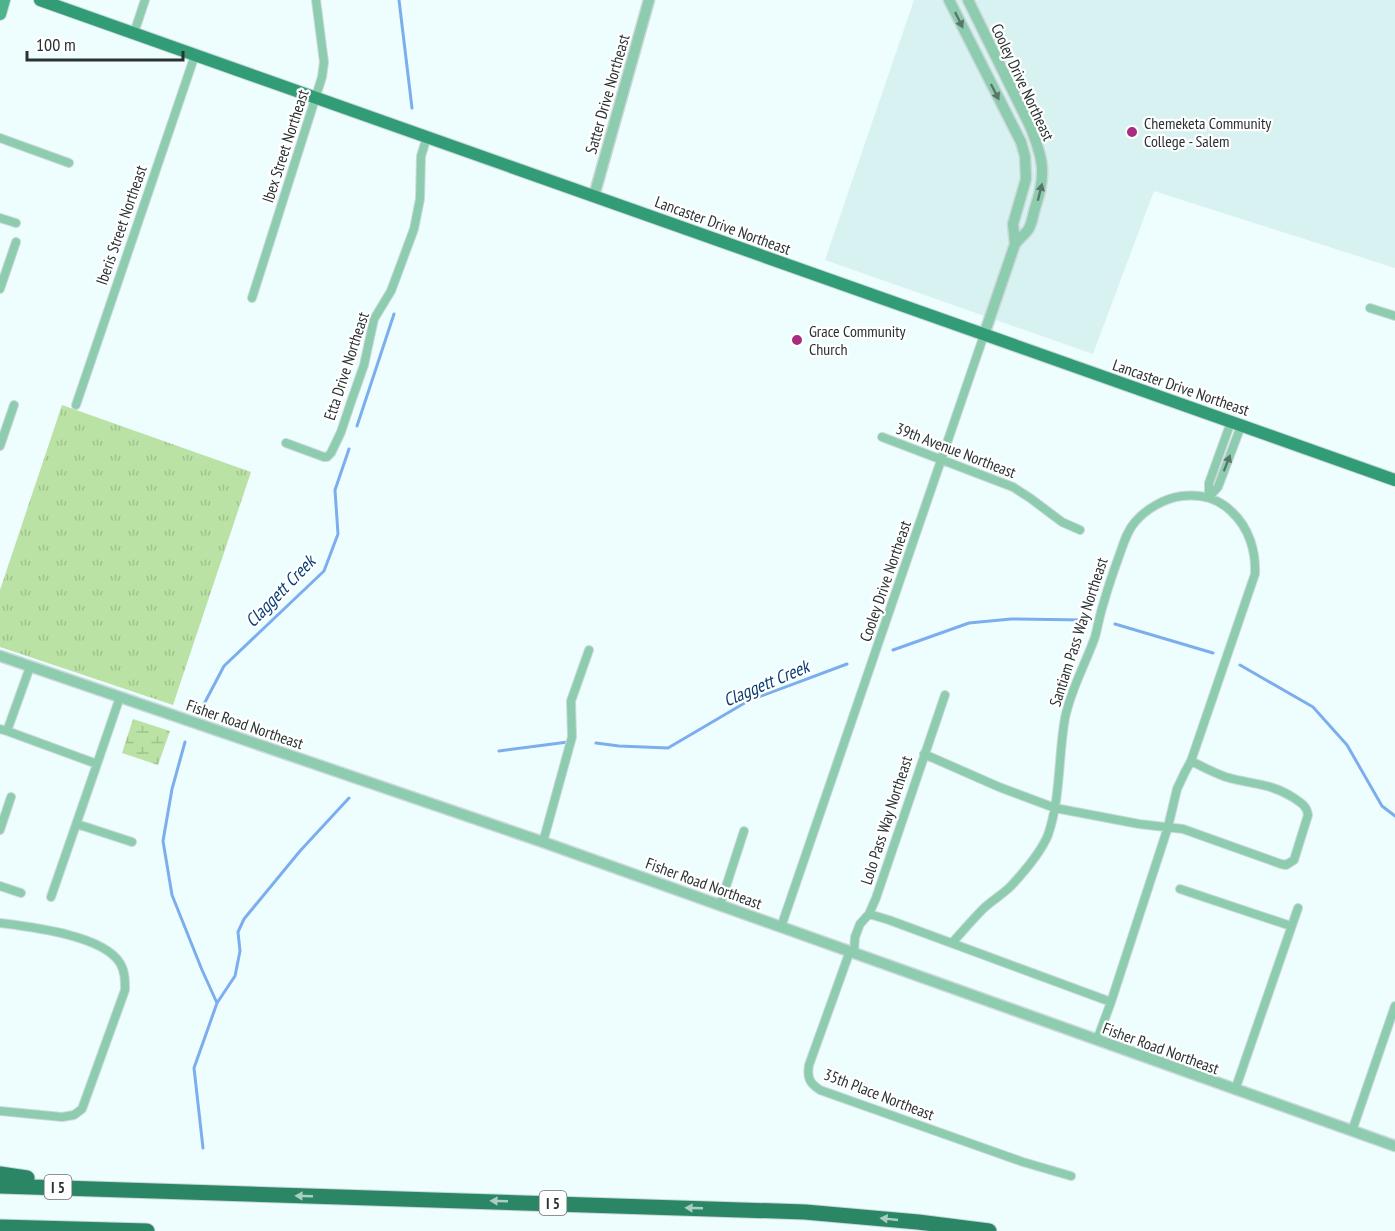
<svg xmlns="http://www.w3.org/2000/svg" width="1395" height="1231" font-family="'PT Sans Narrow',sans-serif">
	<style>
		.built { fill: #d8f2f1 }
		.grass { fill: url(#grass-tufts) }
		.wetland { fill: url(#wetland-marsh) }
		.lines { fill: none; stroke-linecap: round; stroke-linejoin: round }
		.stream { stroke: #7caeed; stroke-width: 3 }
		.minor-casing { stroke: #cbd9d9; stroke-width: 10 }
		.tertiary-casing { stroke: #cbd9d9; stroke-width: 13 }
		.secondary-casing { stroke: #cbd9d9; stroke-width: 14 }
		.primary-casing { stroke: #cbd9d9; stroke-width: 14 }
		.motorway-casing { stroke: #cbd9d9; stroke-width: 17 }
		.minor { stroke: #8eccb0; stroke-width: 8 }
		.tertiary { stroke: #8eccb0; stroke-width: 10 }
		.secondary { stroke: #4cb38c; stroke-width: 12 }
		.primary { stroke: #319c76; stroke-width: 12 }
		.motorway { stroke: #2b8666; stroke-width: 15 }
		.oneway { fill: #58776a }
		.oneway2 { fill: #aacfc2 }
		.poi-dot { fill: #a82c7f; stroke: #fff; stroke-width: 2 }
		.labels { text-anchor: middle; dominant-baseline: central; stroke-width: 4.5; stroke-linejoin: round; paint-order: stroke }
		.shield { fill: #fff; stroke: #6b6f6f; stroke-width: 1.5 }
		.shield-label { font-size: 15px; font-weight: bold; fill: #2b3131 }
		.street-label { font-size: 16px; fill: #2b3131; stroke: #fff }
		.poi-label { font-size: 16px; fill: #2b3131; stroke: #fff; text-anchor: start }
		.water-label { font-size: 18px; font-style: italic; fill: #0b3e76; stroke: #fff }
	</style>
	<defs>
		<pattern id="grass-tufts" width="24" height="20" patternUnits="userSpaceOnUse" patternTransform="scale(1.5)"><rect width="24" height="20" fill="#b9e2a4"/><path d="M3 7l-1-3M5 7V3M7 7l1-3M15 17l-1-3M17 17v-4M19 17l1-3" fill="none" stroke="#9fc28e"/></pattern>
		<pattern id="wetland-marsh" width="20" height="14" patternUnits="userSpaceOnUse" patternTransform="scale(1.5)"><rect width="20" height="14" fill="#b9e2a4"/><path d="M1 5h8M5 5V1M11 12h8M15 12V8" fill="none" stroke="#9fc28e"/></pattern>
	</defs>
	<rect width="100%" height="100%" fill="#eefefe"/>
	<path class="built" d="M914,0H1395V268L1154,191L1093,354L825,260Z"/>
	<path class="grass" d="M62,405L251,472L173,705L0,647V590Z"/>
	<path class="wetland" d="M133,719L170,731L158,765L122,753Z"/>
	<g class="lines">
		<path class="stream" d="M399,0L412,108
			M357,426L394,314
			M1115,624L1213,653
			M893,650L969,623L1011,619L1084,620
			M1240,665L1313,707L1347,745L1382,806L1395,816
			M204,704L224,666L324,571L338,534L335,490L349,449
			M185,742L172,789L163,841L172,895L202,970L217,1003
			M596,743L619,746L668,748L748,701L847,664
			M499,751L568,742
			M203,1148L194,1068L217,1003L235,976L240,951L238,932L244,919L300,851L349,798"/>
		<defs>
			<path id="minor" d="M134,33L145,0
				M0,138L69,163
				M0,218L16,223
				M0,289L16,242
				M252,298L322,77L324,62L316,0
				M1370,308L1395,316
				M76,405L195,55
				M882,437L1013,487L1030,498L1062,522L1080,530
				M286,443L324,457H327L331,453L341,432L351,402L364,365L374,319L391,291L414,229L420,199L421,156L427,137
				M0,446L14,405
				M1209,497L1218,487L1241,426
				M1209,497V483L1231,422
				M0,729L7,731L30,667
				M7,731L97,764L51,897
				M924,754L999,787L1055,808L1139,824L1183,829L1281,864L1286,865L1294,860L1308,815C1307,806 1301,803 1294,798C1269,782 1252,785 1226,777C1214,773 1203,767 1191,761
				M97,764L120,697
				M77,824L132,842
				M0,830L11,797
				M543,842L572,737L571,701L589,650
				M0,886L21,893
				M1180,889L1291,926
				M720,905L744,831
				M869,914L889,920L1111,1002
				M0,923C31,927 103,935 120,963C125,971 125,980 125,990L82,1109L74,1115L62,1117L0,1111
				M781,927L984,335
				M952,943C962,932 972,920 983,909C991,901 1002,895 1011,886C1023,873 1041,852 1048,835C1061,797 1058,757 1065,718C1071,689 1085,665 1095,637C1098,626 1100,613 1104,602C1108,587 1113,573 1118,559C1123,546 1126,532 1135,522C1146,509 1165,498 1182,496C1202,494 1218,498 1232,512C1249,528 1256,551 1255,574L1191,761L1185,772L1177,789L1168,827L1111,1002L1097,1040
				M850,951L809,1065C807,1077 809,1083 820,1090L1023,1162L1071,1176
				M854,952L855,937L860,924L869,914L876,898L945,695
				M1235,1090L1298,908
				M1352,1131L1395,1006"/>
			<path id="tertiary" d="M949,0L1021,142L1025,156L1026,179L1013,224L1015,244L984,335
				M968,0L1030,126C1043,158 1047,174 1035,208C1033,215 1032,224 1028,230C1024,235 1019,239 1015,244
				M594,196L649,0
				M0,656L543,842L1395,1146"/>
			<path id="secondary" d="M0,14L4,0"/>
			<path id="primary" d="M40,0L1395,480"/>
			<path id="motorway" d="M0,1174L27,1178
				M0,1186L805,1212L918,1222L989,1231
				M0,1227L147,1231"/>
		</defs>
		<use href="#minor" class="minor-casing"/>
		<use href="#tertiary" class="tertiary-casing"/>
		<use href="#secondary" class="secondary-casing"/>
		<use href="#primary" class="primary-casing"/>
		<use href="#motorway" class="motorway-casing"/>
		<use href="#minor" class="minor"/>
		<use href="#tertiary" class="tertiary"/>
		<use href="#secondary" class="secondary"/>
		<use href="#primary" class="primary"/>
		<use href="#motorway" class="motorway"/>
	</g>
	<defs><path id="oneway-solid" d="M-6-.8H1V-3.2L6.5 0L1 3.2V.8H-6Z" transform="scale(1.5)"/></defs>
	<g class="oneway">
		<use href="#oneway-solid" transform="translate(959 20) rotate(64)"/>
		<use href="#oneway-solid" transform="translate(995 92) rotate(63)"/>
		<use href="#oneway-solid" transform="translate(1040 192) rotate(-76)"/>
		<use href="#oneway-solid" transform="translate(1227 463) rotate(-69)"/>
	</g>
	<g class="oneway2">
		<use href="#oneway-solid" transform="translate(304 1196) rotate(-178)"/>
		<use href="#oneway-solid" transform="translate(499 1201) rotate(-178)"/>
		<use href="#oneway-solid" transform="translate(694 1208) rotate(-178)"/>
		<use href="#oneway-solid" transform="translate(889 1219) rotate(-174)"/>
	</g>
	<g class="poi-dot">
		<circle cx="1132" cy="132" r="6"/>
		<circle cx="797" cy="340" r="6"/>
	</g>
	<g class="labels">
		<g class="shield">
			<rect x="44.5" y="1175" width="27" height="24" rx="4.5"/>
			<rect x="539.5" y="1191" width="27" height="24" rx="4.5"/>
		</g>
		<g class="shield-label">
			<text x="58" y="1187">I 5</text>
			<text x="553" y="1203">I 5</text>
		</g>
		<g class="street-label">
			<text transform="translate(1023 82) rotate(65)">Cooley Drive Northeast</text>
			<text transform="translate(607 94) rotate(-74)">Satter Drive Northeast</text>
			<text transform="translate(285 146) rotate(-72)">Ibex Street Northeast</text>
			<text transform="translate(121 225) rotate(-71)">Iberis Street Northeast</text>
			<text transform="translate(723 225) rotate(20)">Lancaster Drive Northeast</text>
			<text transform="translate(346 366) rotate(-72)">Etta Drive Northeast</text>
			<text transform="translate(1181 387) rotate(19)">Lancaster Drive Northeast</text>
			<text transform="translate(956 450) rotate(21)">39th Avenue Northeast</text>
			<text transform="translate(885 581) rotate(-71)">Cooley Drive Northeast</text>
			<text transform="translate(1078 632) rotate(-72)">Santiam Pass Way Northeast</text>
			<text transform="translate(245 724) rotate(19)">Fisher Road Northeast</text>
			<text transform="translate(886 820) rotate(-72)">Lolo Pass Way Northeast</text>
			<text transform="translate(704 883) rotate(20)">Fisher Road Northeast</text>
			<text transform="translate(1161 1048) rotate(20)">Fisher Road Northeast</text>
			<text transform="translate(879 1094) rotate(21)">35th Place Northeast</text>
		</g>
		<g class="poi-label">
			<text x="1144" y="123">Chemeketa Community<tspan x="1144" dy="18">College - Salem</tspan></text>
			<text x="809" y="331">Grace Community<tspan x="809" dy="18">Church</tspan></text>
		</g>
		<g class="water-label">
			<text transform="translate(280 591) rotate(-46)">Claggett Creek</text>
			<text transform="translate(766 683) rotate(-23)">Claggett Creek</text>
		</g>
	</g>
	<path d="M27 51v9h156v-9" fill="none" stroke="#2b3131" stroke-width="3"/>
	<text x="36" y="51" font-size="18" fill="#2b3131" stroke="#ffffff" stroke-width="4.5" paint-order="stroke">100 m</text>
</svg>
